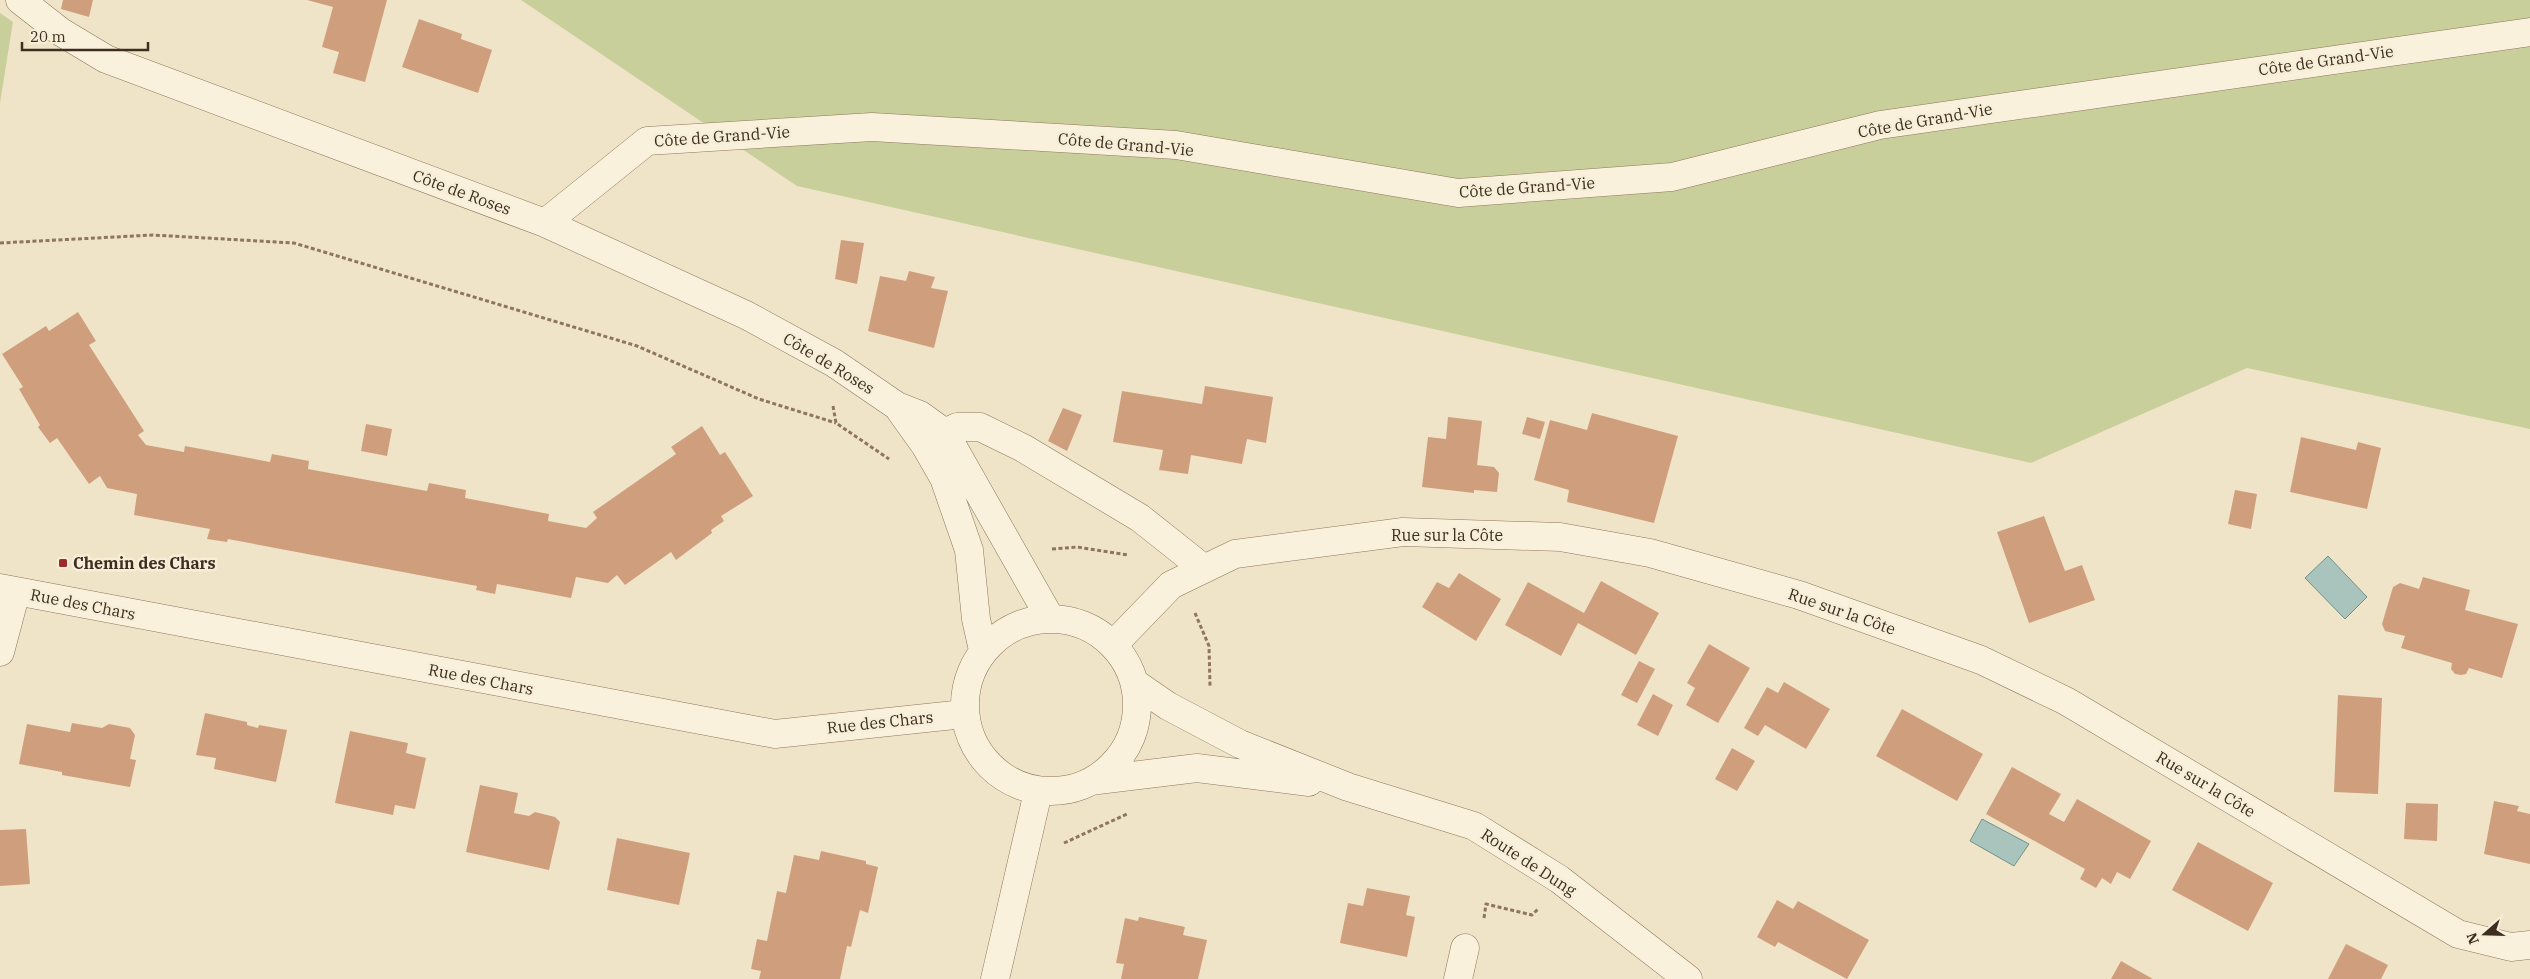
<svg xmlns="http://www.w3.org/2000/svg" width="2530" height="979" font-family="'IBM Plex Serif',serif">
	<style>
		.green { fill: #c9cf9b }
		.water { fill: #a9c4bc; stroke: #6f938a }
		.building { fill: #cf9f7d }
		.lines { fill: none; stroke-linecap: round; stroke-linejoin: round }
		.minor-casing { stroke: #8d765c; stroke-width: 29 }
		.path { stroke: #8d765c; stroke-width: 3; stroke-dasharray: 4 2.5; stroke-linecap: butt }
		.minor { stroke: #faf1dc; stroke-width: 28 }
		.poi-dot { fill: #9e2a2b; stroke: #f7eed8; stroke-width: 2 }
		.labels { text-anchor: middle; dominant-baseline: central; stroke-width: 5; stroke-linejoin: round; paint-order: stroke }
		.street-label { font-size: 16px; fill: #3d2e20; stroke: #f7eed8 }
		.poi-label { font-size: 16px; font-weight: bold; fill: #3d2e20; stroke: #f7eed8; text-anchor: start }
	</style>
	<rect width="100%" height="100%" fill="#f0e4c8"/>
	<path class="green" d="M521,0H2530V429L2247,368L2031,463L797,186Z
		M0,13L13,22L0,103Z"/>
	<path class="water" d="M2328,556L2367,597L2345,619L2305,578Z
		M1982,819L2029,844L2014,866L1970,841Z"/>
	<path class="building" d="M63,0H93L89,17L61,9Z
		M307,0H387L365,82L333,73L339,52L322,47L333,7Z
		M419,19L462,34L461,39L492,50L478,93L402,67Z
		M841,240L864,243L857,284L835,279Z
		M909,271L935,277L931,288L948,291L934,348L868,331L880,276L906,281Z
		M78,312L96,341L89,345L144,431L138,435L146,445L184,452L185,446L270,462L272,454L309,461L308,469L427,491L429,483L466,490L465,498L549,514L548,521L586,528L597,518L593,512L676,454L671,447L702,426L720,455L725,452L753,496L721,516L724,521L711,530L712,533L676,560L671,552L625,585L617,575L608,583L576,577L571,598L497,584L495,594L476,590L477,586L228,539L227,542L207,539L210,529L134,515L137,494L107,488L100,476L89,484L57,438L50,443L38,427L40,425L19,389L23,387L2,354L46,326L49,331Z
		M1205,386L1273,397L1266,443L1247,439L1242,464L1191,455L1188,474L1159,470L1163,450L1113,442L1122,391L1202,404Z
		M1063,408L1082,415L1067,451L1048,441Z
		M1592,413L1678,436L1654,523L1567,502L1569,490L1534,480L1550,420L1587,430Z
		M1448,417L1482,421L1477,465L1494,467L1499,473L1497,492L1474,490V493L1422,487L1428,437L1446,439Z
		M1527,417L1545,422L1540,439L1522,434Z
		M366,424L392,429L387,456L361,451Z
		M2301,437L2356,450L2358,442L2381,448L2367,509L2290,492Z
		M2235,490L2257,494L2251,529L2228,524Z
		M2044,516L2065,571L2082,565L2095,600L2029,623L1997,532Z
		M1459,573L1501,599L1476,641L1422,607L1437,582L1449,588Z
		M2423,577L2470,590L2465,610L2518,624L2502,678L2469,668L2466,674L2461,675L2455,674L2451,669L2452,663L2401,648L2405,636L2385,631L2382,624L2393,587L2400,583L2419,589Z
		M1601,581L1659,613L1636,655L1578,623L1561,656L1505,625L1528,582L1584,613Z
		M1709,644L1750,668L1718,723L1686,705L1695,688L1687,683Z
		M1639,661L1655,669L1637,703L1621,695Z
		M1784,682L1830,709L1806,749L1765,725L1758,736L1744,728L1767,687L1778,693Z
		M1653,694L1673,705L1658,736L1637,725Z
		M2338,695L2382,698L2378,794L2334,792Z
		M1902,709L1983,754L1957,801L1876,756Z
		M205,713L247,722V725L258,728L259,725L287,730L276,782L214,769L216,758L196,755Z
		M72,723L102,728L109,724L130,728L135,735L130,759L136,760L130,787L62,775V772L19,764L27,724L70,732Z
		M350,731L408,743L406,753L426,758L415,809L395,805L393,815L335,803Z
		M1732,748L1755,761L1737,791L1715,779Z
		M2012,767L2061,794L2049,814L2064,822L2077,799L2151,841L2130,879L2117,872L2111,884L2102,878L2096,888L2080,879L2085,869L1986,814Z
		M480,785L518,793L514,813L529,816L535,812L555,817L560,822L549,870L466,852Z
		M2494,801L2519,806L2517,811L2530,814V864L2484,854Z
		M2406,803L2438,804L2437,841L2404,839Z
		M26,829L30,884L0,886V830Z
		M617,838L690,853L679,905L607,890Z
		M2198,842L2273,883L2248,931L2172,890Z
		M821,851L866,861V864L878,867L868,913L860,910L851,947L847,946L840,979H759L761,971L751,969L757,939L767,941L777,891L786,893L794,855L819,860Z
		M1367,888L1410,896L1406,915L1415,917L1407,957L1340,943L1348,903L1363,906Z
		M1777,900L1793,909L1798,901L1869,940L1847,979L1778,942L1775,947L1757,937Z
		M1139,917L1185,927L1183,935L1207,940L1198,979H1121L1124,964L1116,963L1125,918L1138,921Z
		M2346,944L2388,965L2381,979H2328Z
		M2121,961L2153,979H2111Z"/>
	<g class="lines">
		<defs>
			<path id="minor" d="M20,0L61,32L106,59L545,223L746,315L834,363L897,406L920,415L945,433L1050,618
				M545,223L647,141L872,127L1176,145L1458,193L1672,177L1880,125L2530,32
				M900,410L925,445L944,478L969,550L976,619L983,650
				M945,433L957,427H980L1023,448L1140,518L1203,568
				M0,588L775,734L964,714
				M965 705a86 86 0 1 1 172 0a86 86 0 1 1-172 0Z
				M1114,644L1171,585L1235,554L1403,532L1560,537L1650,553L1799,595L1981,660L2066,701L2458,934L2511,947L2530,945
				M0,652L16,592
				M1136,684L1168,706L1240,744L1348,787L1474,826L1559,879L1688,979
				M1098,780L1197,768L1309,782
				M995,979L1038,792
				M1458,979L1465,948"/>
		</defs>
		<use href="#minor" class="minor-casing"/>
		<path class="path" d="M0,243L153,235L294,243L637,346L759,399L836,423
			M833,406L836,423L889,459
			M1052,549L1077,547L1128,555
			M1195,613L1209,646L1210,686
			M1064,843L1127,814
			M1484,918L1486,904L1532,915L1539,908"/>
		<use href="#minor" class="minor"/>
	</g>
	<rect class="poi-dot" x="58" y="558" width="10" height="10" rx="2.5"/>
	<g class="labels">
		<g class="street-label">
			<text transform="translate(2326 60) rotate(-8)">Côte de Grand-Vie</text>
			<text transform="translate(1925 120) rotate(-10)">Côte de Grand-Vie</text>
			<text transform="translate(722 136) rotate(-4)">Côte de Grand-Vie</text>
			<text transform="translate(1126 144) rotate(5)">Côte de Grand-Vie</text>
			<text transform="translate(1527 187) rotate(-4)">Côte de Grand-Vie</text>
			<text transform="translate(462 192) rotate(20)">Côte de Roses</text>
			<text transform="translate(829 363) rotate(31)">Côte de Roses</text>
			<text x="1447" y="535">Rue sur la Côte</text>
			<text transform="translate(83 604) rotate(11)">Rue des Chars</text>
			<text transform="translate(1842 611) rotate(19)">Rue sur la Côte</text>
			<text transform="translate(481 679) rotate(11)">Rue des Chars</text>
			<text transform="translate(880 722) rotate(-6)">Rue des Chars</text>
			<text transform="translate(2206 784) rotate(31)">Rue sur la Côte</text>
			<text transform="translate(1529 862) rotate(33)">Route de Dung</text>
		</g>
		<g class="poi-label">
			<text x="73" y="563">Chemin des Chars</text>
		</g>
	</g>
	<g transform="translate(2485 934) rotate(250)" stroke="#f7eed8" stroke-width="4" paint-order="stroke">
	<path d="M0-4L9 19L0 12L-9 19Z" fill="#3d2e20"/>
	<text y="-8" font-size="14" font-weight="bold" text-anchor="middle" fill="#3d2e20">N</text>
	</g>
	<path d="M22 42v8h126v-8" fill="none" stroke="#3d2e20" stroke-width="2.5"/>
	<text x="30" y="42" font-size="15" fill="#3d2e20" stroke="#f7eed8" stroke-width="4" paint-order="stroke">20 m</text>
</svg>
